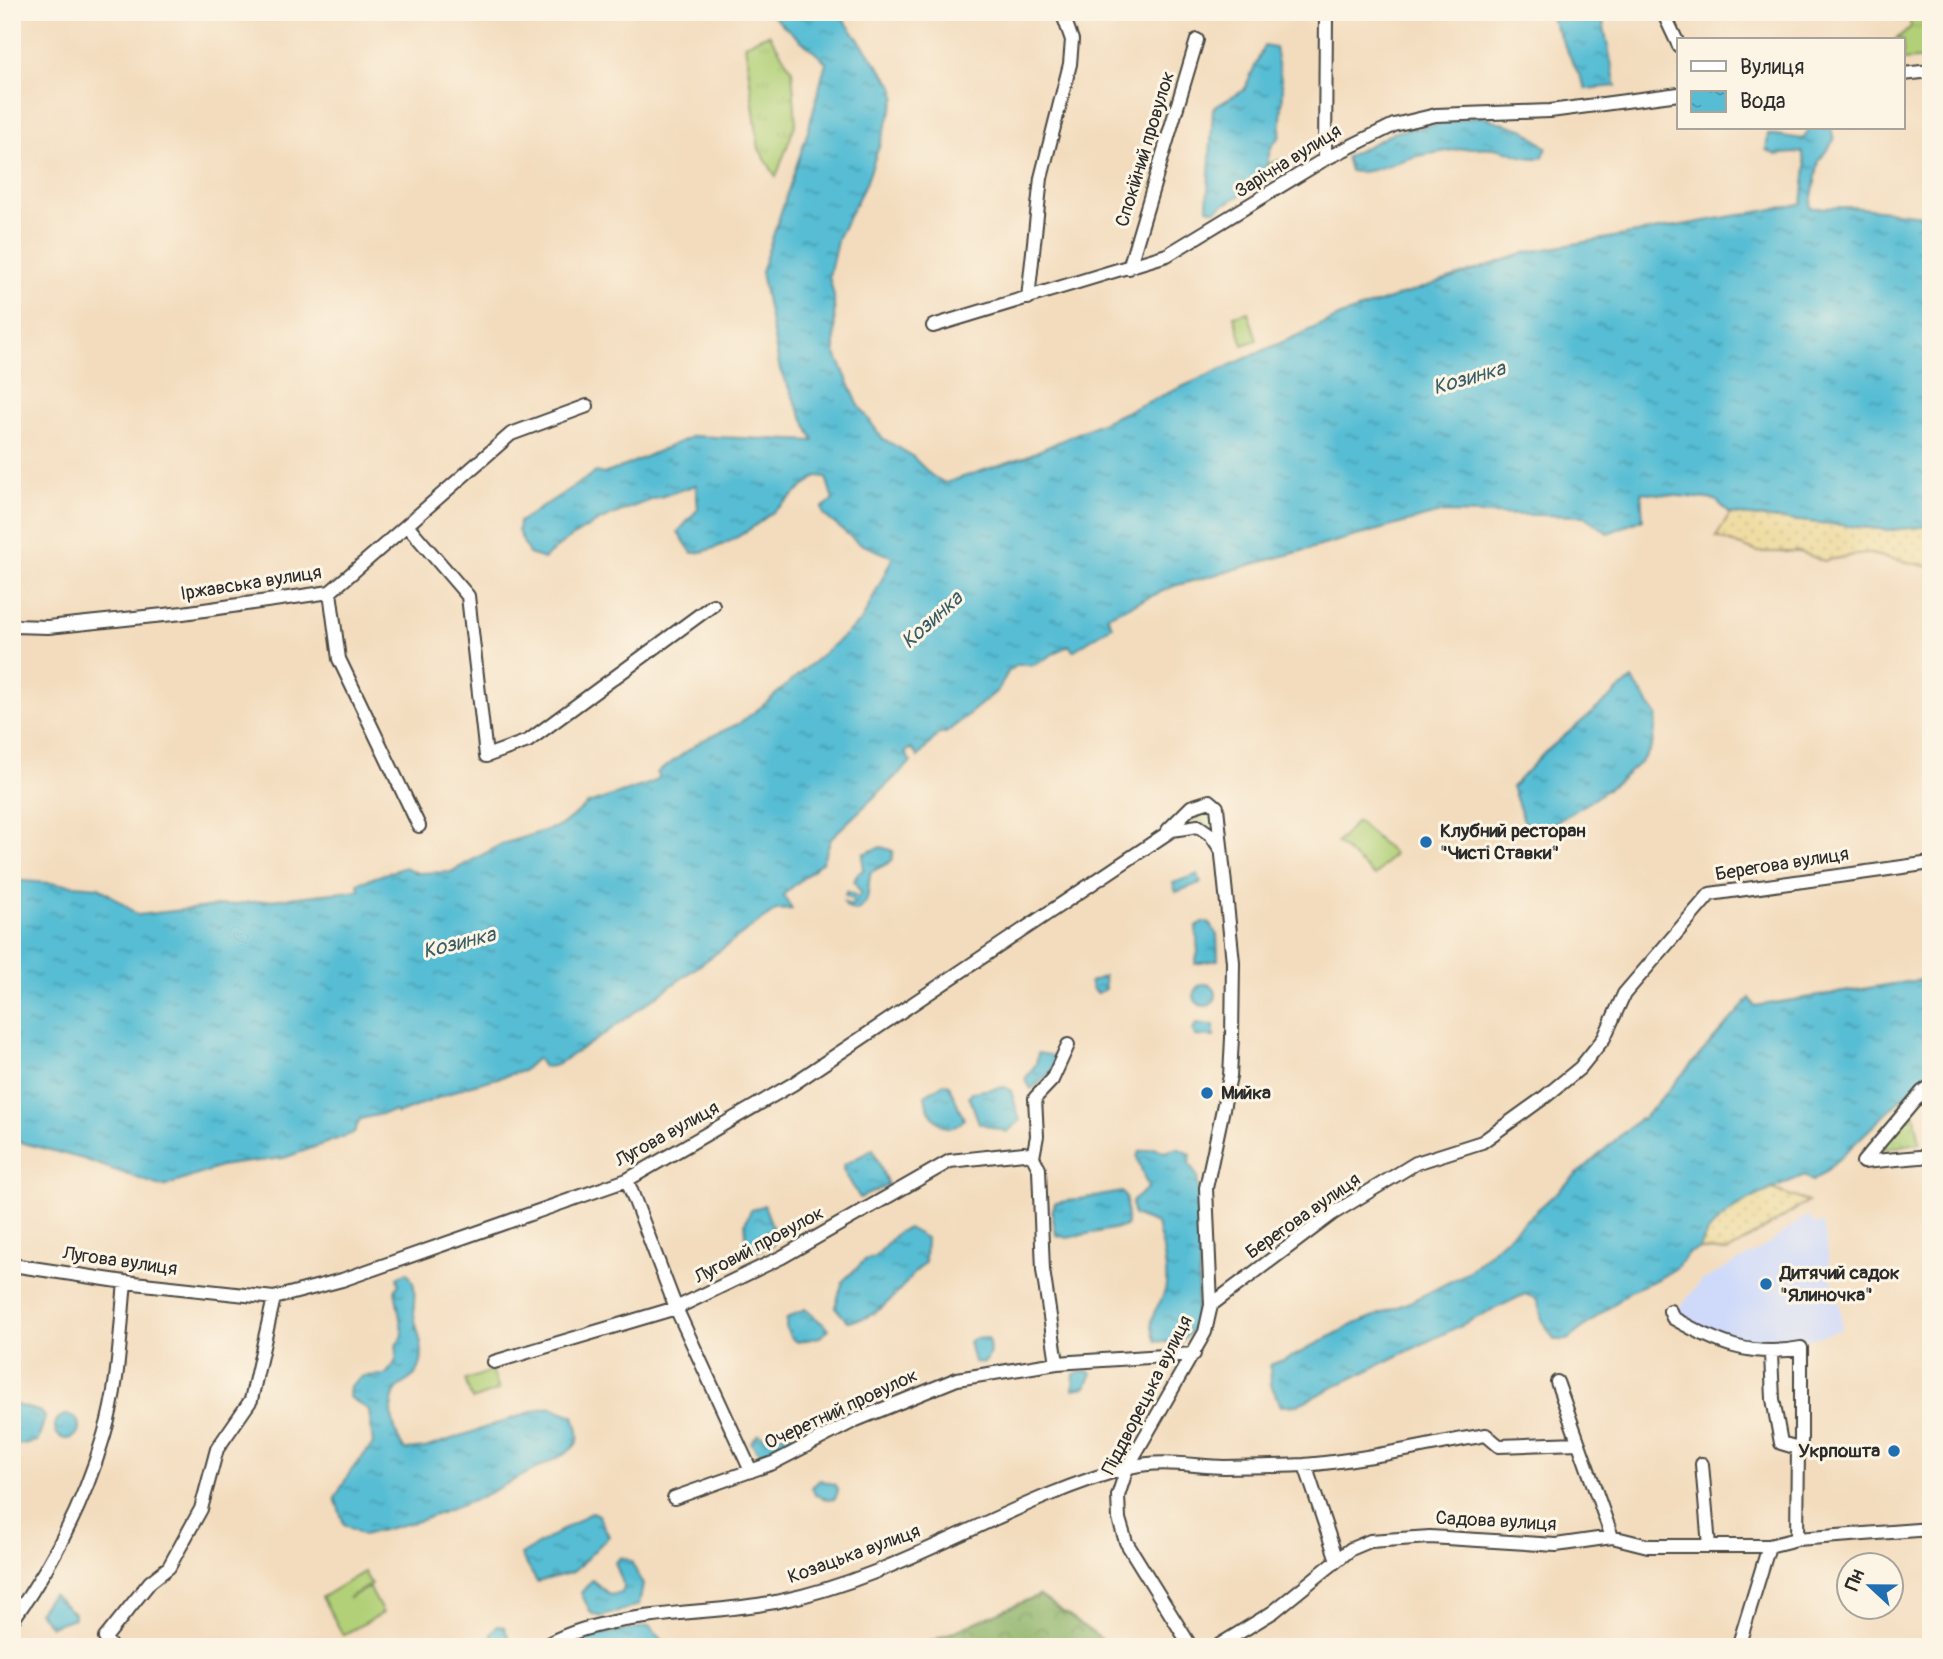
<svg xmlns="http://www.w3.org/2000/svg" width="1943" height="1659" font-family="Pangolin,sans-serif">
	<style>
		.built { fill: #cfdafa }
		.grass { fill: url(#grass-tufts); stroke: #6e7e51; stroke-width: 2 }
		.forest { fill: url(#forest-crowns); stroke: #5c6e4a; stroke-width: 2 }
		.sand { fill: url(#sand-dots); stroke: #8c8264; stroke-width: 2 }
		.park { fill: url(#park-crowns); stroke: #6e7e51; stroke-width: 2 }
		.garden { fill: #b1d077; stroke: #6e7e51; stroke-width: 2 }
		.water { fill: url(#water-ripples); stroke: #407480; stroke-width: 2 }
		.lines { fill: none; stroke-linecap: round; stroke-linejoin: round }
		.minor-casing { stroke: #494641; stroke-width: 16 }
		.minor { stroke: #fff; stroke-width: 12 }
		.poi-dot { fill: #1f6fb2; stroke: #fcf5e5; stroke-width: 2.5 }
		.labels { text-anchor: middle; dominant-baseline: central; stroke-width: 6; stroke-linejoin: round; paint-order: stroke }
		.street-label { font-size: 19px; fill: #2b2b2b; stroke: #fcf5e5 }
		.poi-label { font-size: 19px; font-weight: bold; fill: #2b2b2b; stroke: #fcf5e5; text-anchor: start }
		.water-label { font-size: 21px; font-style: italic; fill: #3a5e66; stroke: #fcf5e5 }
	</style>
	<defs>
		<pattern id="grass-tufts" width="24" height="20" patternUnits="userSpaceOnUse" patternTransform="scale(1.75)"><rect width="24" height="20" fill="#b1d077"/><path d="M3 7l-1-3M5 7V3M7 7l1-3M15 17l-1-3M17 17v-4M19 17l1-3" fill="none" stroke="#98b367"/></pattern>
		<pattern id="forest-crowns" width="20" height="18" patternUnits="userSpaceOnUse" patternTransform="scale(1.75)"><rect width="20" height="18" fill="#8cb268"/><path d="M2 6a3 3 0 1 1 6 0M12 15a3 3 0 1 1 6 0" fill="none" stroke="#739156"/></pattern>
		<pattern id="sand-dots" width="8" height="8" patternUnits="userSpaceOnUse" patternTransform="scale(1.75)"><rect width="8" height="8" fill="#eeda9e"/><path d="M2 2h.1M6 6h.1" fill="none" stroke="#cb8" stroke-width="1.8" stroke-linecap="round"/></pattern>
		<pattern id="park-crowns" width="20" height="18" patternUnits="userSpaceOnUse" patternTransform="scale(1.75)"><rect width="20" height="18" fill="#b1d077"/><path d="M2 6a3 3 0 1 1 6 0M12 15a3 3 0 1 1 6 0" fill="none" stroke="#98b367"/></pattern>
		<pattern id="water-ripples" width="26" height="14" patternUnits="userSpaceOnUse" patternTransform="scale(1.75)"><rect width="26" height="14" fill="#56bdd4"/><path d="M2 4q2-2 4 0t4 0M15 11q2-2 4 0t4 0" fill="none" stroke="#479aac"/></pattern>
	</defs>
	<rect width="100%" height="100%" fill="#fcf5e5"/>
	<filter id="ink" filterUnits="userSpaceOnUse"><feTurbulence type="fractalNoise" baseFrequency=".0143" numOctaves="2"/><feDisplacementMap in="SourceGraphic" scale="14" xChannelSelector="R" yChannelSelector="G"/><feConvolveMatrix kernelMatrix="1 2 1 2 8 2 1 2 1" color-interpolation-filters="sRGB"/></filter>
	<filter id="wash" filterUnits="userSpaceOnUse"><feTurbulence type="fractalNoise" baseFrequency=".00686" numOctaves="4" result="noise"/><feDisplacementMap in="SourceGraphic" scale="28" xChannelSelector="R" yChannelSelector="G"/><feGaussianBlur stdDeviation="1.57" result="paint"/><feColorMatrix in="noise" values="0 0 0 0 0 0 0 0 0 0 0 0 0 0 0 0 0 1.4 0 .05"/><feComposite in="paint" operator="in"/></filter>
	<g filter="url(#wash)">
		<rect width="100%" height="100%" fill="#f3dcbd"/>
		<path class="built" d="M1808,1215L1814,1225L1823,1223L1833,1287L1838,1288L1842,1329L1784,1347H1752L1715,1337L1675,1313L1701,1281L1759,1250Z"/>
		<path class="grass" d="M1908,12H1931V58L1903,60V40H1895L1911,27Z
			M769,34L792,70L796,122L776,177L759,149L745,44Z
			M1207,807L1212,808L1217,836L1202,821L1184,820Z"/>
		<path class="forest" d="M1039,1595L1113,1647H918Z"/>
		<path class="sand" d="M1730,514L1890,530L1931,526V567L1865,553L1824,561L1800,552H1758L1716,537Z
			M1772,1189L1808,1202L1727,1252L1699,1249C1700,1244 1702,1237 1705,1232C1716,1218 1756,1194 1772,1189Z"/>
		<path class="park" d="M1281,160L1284,171L1262,182L1267,164Z
			M1913,1107L1920,1143L1876,1150Z"/>
		<path class="garden" d="M1248,312L1257,340L1243,345L1234,316Z
			M1357,821L1394,854L1375,876L1337,843Z
			M492,1371L499,1390L472,1400L465,1380Z
			M364,1572L371,1584L348,1598L369,1587L383,1613L343,1635L322,1597Z"/>
		<path class="water" d="M768,12H838L894,87L896,97L867,181L838,237L829,276L834,296L835,352L858,404L882,438L911,455L932,476L945,483L1027,456L1343,315L1528,252L1802,204L1806,166L1802,152L1776,155L1766,150L1768,134L1803,139L1810,128H1831L1834,140L1819,161L1810,208L1852,207L1931,216V526L1890,530L1730,514L1716,500L1641,492L1643,519L1608,533L1584,516L1440,513L1174,586L1107,616L1112,626L1073,651L1069,645L1034,665H1017L1008,672L998,690L946,733H939L918,757L911,748L905,753L911,762L832,837L822,862L783,895L792,909L776,910L599,1038L554,1066L543,1067L537,1058L523,1071L468,1086L397,1114L395,1111L360,1119L354,1133L284,1158L226,1165L163,1187L83,1159L12,1140V880L99,887L138,915L359,890L358,883L405,867L417,873L451,872L502,844L560,826L588,804L651,783L660,777L657,773L701,741L738,724L761,707L862,620L893,557L858,543L824,515L822,508L833,500L826,477L817,476C784,502 734,551 692,553L678,532L698,509L696,485C642,503 586,519 544,559L529,554L518,531L519,522L596,472L603,474L620,468L693,436L814,441L780,370L761,272L808,131L826,62Z
			M1548,12H1601L1616,86L1586,89Z
			M1264,46L1275,48L1283,89L1280,136L1271,147L1262,182L1215,210L1207,208L1213,108L1244,90Z
			M1480,116L1525,130L1547,148L1542,158C1518,159 1513,151 1494,148C1472,146 1445,151 1423,155C1401,158 1371,176 1350,171L1346,157L1395,132Z
			M1632,679L1657,716C1655,725 1655,739 1651,748C1637,775 1561,821 1533,834L1524,821L1512,787L1544,753Z
			M881,847L893,851L892,861L871,872C866,887 873,903 856,911L847,908L844,902L851,906L854,901L845,895L847,891L858,897L861,893L854,882L857,874L863,870V854Z
			M1198,874L1201,883L1176,892L1173,883Z
			M1202,922L1210,923L1217,935L1218,960L1195,964L1198,952L1196,928Z
			M1931,973V1070L1823,1174L1812,1181L1805,1175C1770,1190 1712,1210 1699,1249L1688,1253L1676,1268L1658,1279L1630,1291L1567,1340H1554L1542,1319L1537,1299L1525,1294L1297,1405L1281,1406L1271,1385L1270,1365L1294,1356L1348,1327L1412,1301L1467,1273L1640,1118L1642,1120L1750,998L1755,1006L1919,980Z
			M1104,976L1105,989L1098,993L1093,990L1090,982Z
			M1194 995a11 11 0 1 1 22 0a11 11 0 1 1-22 0Z
			M1196,1024L1214,1025V1037L1195,1036L1193,1029Z
			M1038,1053L1056,1056C1055,1072 1042,1080 1031,1089L1025,1079L1036,1064Z
			M944,1083L949,1085L964,1119C948,1141 926,1115 925,1095Z
			M1005,1087L1011,1091L1020,1121L1007,1132L979,1123L969,1096L972,1092Z
			M1155,1148L1165,1152L1177,1148L1191,1154L1189,1163L1197,1176L1202,1231L1195,1328L1179,1344L1156,1341C1143,1310 1163,1310 1166,1285C1168,1266 1161,1242 1157,1224L1133,1215L1132,1201L1148,1188L1137,1157L1139,1152Z
			M873,1149L888,1185L860,1198L843,1170L844,1165Z
			M1122,1192L1126,1197L1127,1225L1123,1227L1067,1238L1056,1235L1052,1212L1055,1203Z
			M764,1205L773,1228V1245L754,1252L747,1247L745,1223L751,1210Z
			M908,1228L926,1238L925,1262C902,1284 881,1322 847,1321L835,1307L843,1281L865,1260L875,1257L898,1232Z
			M407,1272C419,1288 413,1296 414,1313C416,1331 426,1347 420,1366C417,1376 409,1379 402,1385C383,1397 394,1436 405,1450L425,1448L540,1409L550,1407L574,1416C580,1436 583,1442 565,1454L475,1500L422,1520L363,1535L344,1524L335,1498L350,1472L373,1444L369,1410L349,1397L350,1386L363,1376L385,1375C395,1365 399,1359 396,1345L403,1336L395,1290L399,1284L397,1278Z
			M805,1309L829,1329L820,1337L798,1342C788,1338 784,1327 787,1318Z
			M988,1338C990,1348 992,1355 984,1363L974,1362L969,1342L973,1339Z
			M1088,1371L1092,1373L1086,1387L1073,1389L1074,1374Z
			M16,1405L41,1412L45,1417L38,1441L12,1446V1406Z
			M55 1427a12 12 0 1 1 24 0a12 12 0 1 1-24 0Z
			M771,1432L782,1435L789,1432L799,1441L798,1445L765,1462L751,1442L758,1434L769,1439Z
			M820,1480L835,1485L838,1491L835,1499L829,1500L815,1495L812,1487Z
			M592,1512L598,1515L609,1536L573,1572L537,1582L521,1555Z
			M621,1557L631,1561L643,1585L639,1605L601,1617L591,1613L581,1593L592,1580L610,1595L622,1593L624,1587L615,1562Z
			M52,1594L74,1613V1618L51,1626L38,1612Z
			M497,1626L504,1627L513,1647H494L491,1634Z
			M649,1626L668,1647H562L594,1636Z"/>
	</g>
	<g filter="url(#ink)">
		<g class="lines">
			<defs>
				<path id="minor" d="M1663,12L1679,46
					M1903,74L1931,71
					M1325,159L1326,12
					M1129,268L1197,40
					M1028,298L1041,178L1070,64L1072,40L1062,12
					M933,326L1167,255L1325,159L1394,125L1436,115L1550,111L1679,94
					M407,525L511,434L587,406
					M330,592L339,659L419,826
					M12,626L48,627L183,613L330,592L407,525L468,596L486,756L528,741L713,605
					M1168,830L1191,807L1210,801L1217,807L1233,962L1232,1038L1230,1076L1206,1188L1211,1305L1205,1332L1127,1468L1118,1496L1119,1519L1126,1542L1191,1647
					M1033,1157L1037,1136L1035,1098L1052,1080L1068,1045
					M1863,1162L1922,1092L1931,1086
					M1863,1162L1931,1156
					M627,1180L676,1308L751,1471
					M12,1265L125,1282L274,1298L342,1280L627,1180L793,1084L1172,830L1198,826L1211,835L1221,850
					M1211,1305L1332,1214L1416,1163L1482,1142L1546,1096L1580,1068L1604,1038L1624,994L1710,894L1931,863
					M1670,1311L1673,1318C1717,1343 1750,1358 1801,1348V1441L1798,1448
					M1771,1354L1773,1399L1781,1443L1798,1448L1797,1539
					M494,1362L676,1308L782,1257L950,1161L1024,1153L1033,1157L1039,1169L1043,1270L1057,1363
					M1557,1382L1612,1537
					M1702,1464L1709,1546
					M1305,1465L1337,1560
					M674,1498L773,1463L856,1420L957,1379L1057,1363L1194,1354
					M12,1621C52,1565 85,1501 104,1435C119,1386 120,1333 125,1282
					M12,1645L13,1647
					M111,1647L105,1638L150,1582L169,1567L201,1509L217,1449L251,1400L274,1298
					M543,1647C604,1609 710,1616 780,1601C903,1576 1009,1499 1130,1467C1161,1459 1193,1466 1224,1467C1250,1467 1278,1466 1304,1465C1364,1460 1426,1445 1486,1435L1499,1446L1578,1443
					M1216,1647L1273,1612L1351,1549L1370,1541L1430,1537L1556,1545L1612,1537L1648,1546H1769L1797,1539L1931,1529
					M1738,1647L1769,1546"/>
			</defs>
			<use href="#minor" class="minor-casing"/>
			<use href="#minor" class="minor"/>
		</g>
	</g>
	<g class="poi-dot">
		<circle cx="1426" cy="842" r="7"/>
		<circle cx="1207" cy="1093" r="7"/>
		<circle cx="1766" cy="1284" r="7"/>
		<circle cx="1894" cy="1451" r="7"/>
	</g>
	<g class="labels">
		<g class="street-label">
			<text transform="translate(1145 149) rotate(-73)">Спокійний провулок</text>
			<text transform="translate(1288 161) rotate(-32)">Зарічна вулиця</text>
			<text transform="translate(251 583) rotate(-9)">Іржавська вулиця</text>
			<text transform="translate(1782 864) rotate(-9)">Берегова вулиця</text>
			<text transform="translate(667 1134) rotate(-29)">Лугова вулиця</text>
			<text transform="translate(1303 1216) rotate(-35)">Берегова вулиця</text>
			<text transform="translate(759 1245) rotate(-28)">Луговий провулок</text>
			<text transform="translate(120 1261) rotate(8)">Лугова вулиця</text>
			<text transform="translate(1147 1395) rotate(-63)">Піддворецька вулиця</text>
			<text transform="translate(841 1409) rotate(-25)">Очеретний провулок</text>
			<text transform="translate(1496 1521) rotate(3)">Садова вулиця</text>
			<text transform="translate(854 1554) rotate(-20)">Козацька вулиця</text>
		</g>
		<g class="poi-label">
			<text x="1440" y="831">Клубний ресторан<tspan x="1440" dy="22">"Чисті Ставки"</tspan></text>
			<text x="1221" y="1093">Мийка</text>
			<text x="1780" y="1273">Дитячий садок<tspan x="1780" dy="22">"Ялиночка"</tspan></text>
			<text x="1880" y="1451" text-anchor="end">Укрпошта</text>
		</g>
		<g class="water-label">
			<text transform="translate(1469 378) rotate(-16)">Козинка</text>
			<text transform="translate(932 620) rotate(-42)">Козинка</text>
			<text transform="translate(459 943) rotate(-14)">Козинка</text>
		</g>
	</g>
	<rect width="1943" height="1659" fill="none" stroke="#fcf5e5" stroke-width="42"/>
	<rect x="1677" y="38" width="228" height="91" fill="#fcf5e5" stroke="#a8a49b" stroke-width="2"/>
	<rect x="1691" y="61" width="35" height="10" fill="#ffffff" stroke="#a8a49b" stroke-width="2"/>
	<text x="1740" y="74" font-size="21" fill="#2b2b2b">Вулиця</text>
	<rect x="1691" y="91" width="35" height="21" fill="url(#water-ripples)" stroke="#a8a49b" stroke-width="2"/>
	<text x="1740" y="108" font-size="21" fill="#2b2b2b">Вода</text>
	<g transform="translate(1870 1586) rotate(292)"><circle r="33" fill="#fcf5e5" stroke="#a8a49b" stroke-width="2"/>
	<path d="M0-5L12 26L0 18L-12 26Z" fill="#1f6fb2"/>
	<text y="-10" font-size="19" font-weight="bold" text-anchor="middle" fill="#2b2b2b">Пн</text>
	</g>
</svg>
